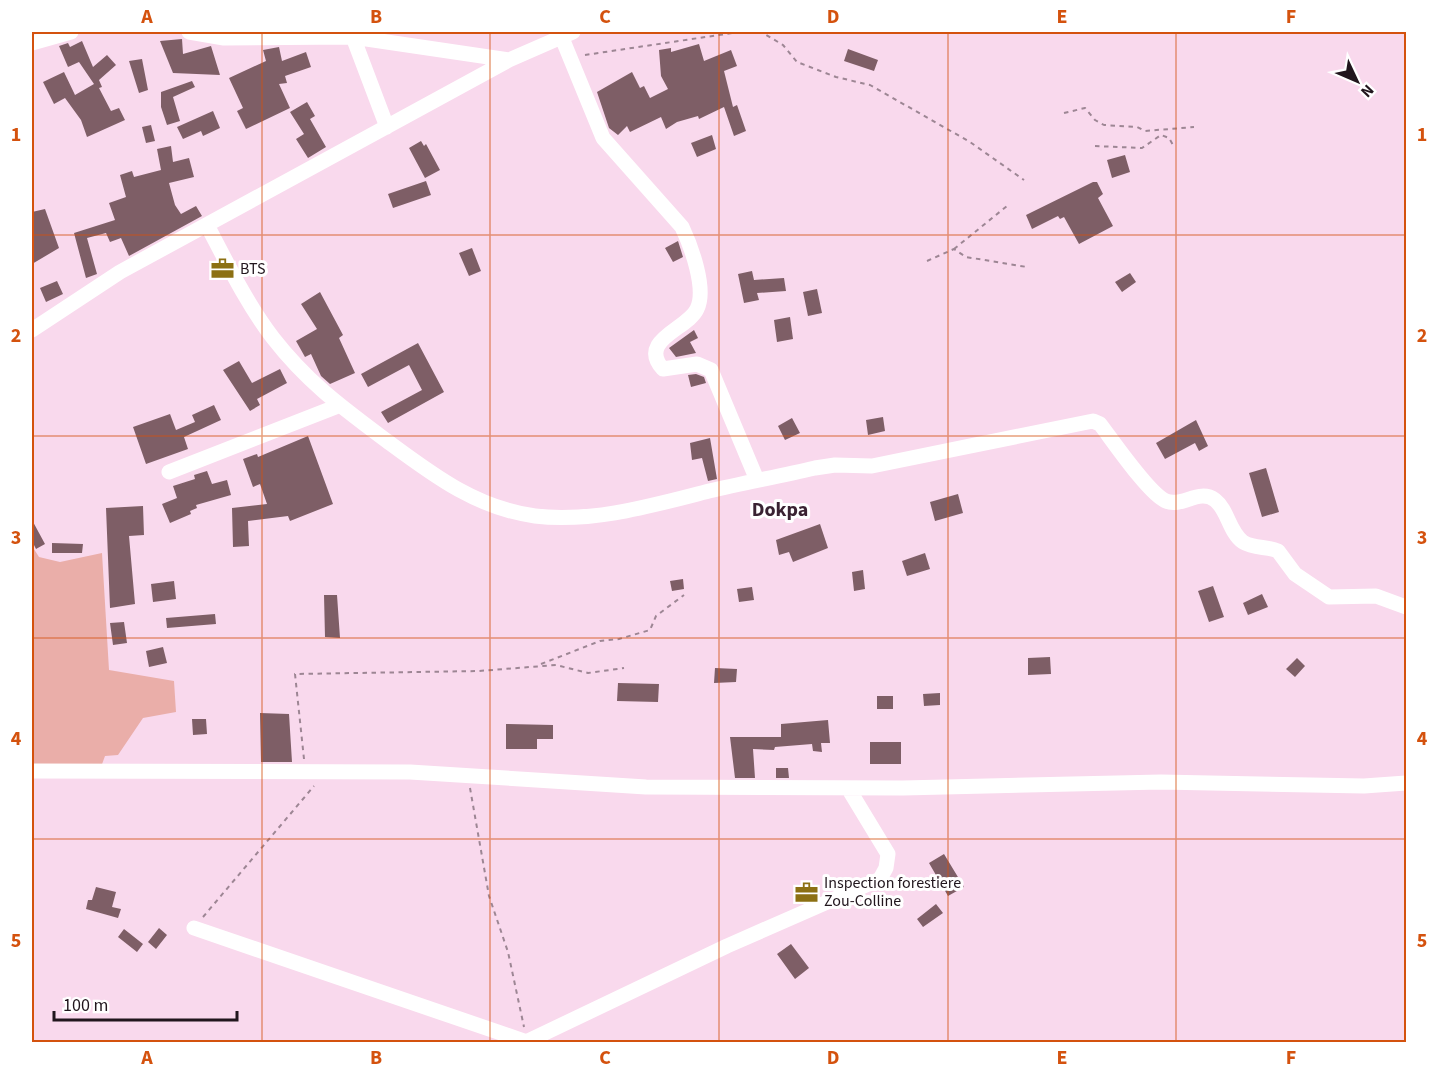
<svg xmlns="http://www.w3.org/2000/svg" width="1438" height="1074" font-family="'Source Sans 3',sans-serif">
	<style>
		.green { fill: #eaaea9 }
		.building { fill: #7e5e66 }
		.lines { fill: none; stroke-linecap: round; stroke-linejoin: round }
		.path { stroke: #9d8694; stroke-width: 2; stroke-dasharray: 4.5 4.5; stroke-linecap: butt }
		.minor { stroke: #fff; stroke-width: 15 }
		.grid { fill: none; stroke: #d4520e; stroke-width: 1.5; stroke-opacity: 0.55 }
		.labels { text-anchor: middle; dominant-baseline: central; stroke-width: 6; stroke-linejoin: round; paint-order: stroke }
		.poi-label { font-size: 16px; fill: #21161d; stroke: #fff; text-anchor: start }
		.quarter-label { font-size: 20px; font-weight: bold; fill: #3a2232; stroke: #fff }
		.neatline { fill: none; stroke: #d4520e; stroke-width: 2 }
		.grid-label { font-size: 20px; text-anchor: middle; font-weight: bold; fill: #d4520e }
	</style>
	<rect width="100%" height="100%" fill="#f9d9ed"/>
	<path class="green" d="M32,546L39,557L60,562L102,553L109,670L174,681L176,712L143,718L118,755L105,756L101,767L32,766Z"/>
	<path class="building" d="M182,39L183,54L211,46L220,75L173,73L160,41Z
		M82,41L93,67L107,55L116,65L99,80L102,87L99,88L111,111L119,108L125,120L87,137L81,120L65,98L54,104L43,82L64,72L75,95L94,84L79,62L68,67L59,46L68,43L70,47Z
		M699,44L704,61L731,50L737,66L724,71L733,107L737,105L746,131L734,136L724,107L699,119L698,116L677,122L666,129L661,117L630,132L627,126L618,135L609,128L597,92L632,72L640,88L644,86L650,98L668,89L661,76L659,50L671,48V52Z
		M279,47L282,61L306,52L311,67L285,76L287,83L279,84L290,108L246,129L237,111L243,108L229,78L266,61L263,50Z
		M848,49L878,60L874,71L844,61Z
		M142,59L148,90L139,93L129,61Z
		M192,81L195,87L173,97L180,121L167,125L161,107V92Z
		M307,102L315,116L310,119L326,147L308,158L296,139L304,134L290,112Z
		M213,111L220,128L203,136L201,131L183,139L177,127Z
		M151,125L155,141L146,143L142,127Z
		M712,135L716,149L697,157L691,143Z
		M421,141L424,146L426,144L440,170L425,178L409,148Z
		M171,146L173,162L189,158L194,177L169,183L175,205L181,214L196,206L202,216L129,256L121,238L110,242L106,233L87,238L97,274L86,278L74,233L115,220L109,203L126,197L120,175L132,171L134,177L161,170L157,149Z
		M1125,155L1130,172L1112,178L1107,160Z
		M426,181L431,195L393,208L388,194Z
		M1093,182H1097L1103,194L1098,198L1113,226L1079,244L1064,217L1060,219L1058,216L1032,229L1026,215Z
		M45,209L59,248L32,264V212Z
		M678,241L683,257L673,262L665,248Z
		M472,248L481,271L469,276L459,253Z
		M752,271L754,280L784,278L786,291L757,293L759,300L744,303L738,274Z
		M1130,273L1136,282L1122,292L1115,282Z
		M57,281L63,294L46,302L40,288Z
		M817,289L822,313L808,316L803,292Z
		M320,292L343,335L339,338L355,373L330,384L321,376L311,354L305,357L296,341L317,329L301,304Z
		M790,317L793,339L777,342L774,320Z
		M694,330L698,338L690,342L696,353L676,357L669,348Z
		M418,343L444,392L388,423L381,412L422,390L409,365L368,387L361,374Z
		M239,361L252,383L280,369L287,383L257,399L260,405L250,411L223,370Z
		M696,374L704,377L706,383L691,387L688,375Z
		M214,405L221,420L184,437L188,449L146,464L133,427L170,414L176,430L195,422L192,415Z
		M883,417L885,431L868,435L866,420Z
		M792,418L800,433L785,440L778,426Z
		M1196,420L1208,446L1199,451L1195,443L1165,459L1156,443Z
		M308,436L333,504L290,521L288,516L248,521L249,546L233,547L232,508L267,504L260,484L253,487L243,459L257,454L258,457Z
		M710,438L717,479L708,481L702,458L692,460L690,443Z
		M1266,468L1279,512L1262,517L1249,473Z
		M207,471L212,484L227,480L231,495L196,505L197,508L190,511L191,514L170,523L162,504L177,498L173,486L195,479L194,475Z
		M958,494L963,513L935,521L930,502Z
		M143,506L144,535L129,536L135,604L110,608L106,508Z
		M32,520L45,544L36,549L32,541Z
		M820,524L828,548L793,562L789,552L779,555L776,540Z
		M52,543L83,544L82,553H52Z
		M925,553L930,569L907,576L902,561Z
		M863,570L865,589L854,591L852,572Z
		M683,579L684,589L672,591L670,581Z
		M174,581L176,599L153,602L151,584Z
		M1213,586L1224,617L1209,622L1198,591Z
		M752,587L754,600L739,602L737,589Z
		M1262,594L1268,607L1248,615L1243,603Z
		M324,595H337L340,638L325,637Z
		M215,614L216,624L167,628L166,618Z
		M124,622L127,643L113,645L110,623Z
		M163,647L167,663L149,667L146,651Z
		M1050,657L1051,674L1028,675V658Z
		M1297,658L1305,666L1295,677L1286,669Z
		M715,668L737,669L736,682L714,683Z
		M618,683L659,684L658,702L617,701Z
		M940,693V705L924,706L923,694Z
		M877,696H893V709H877Z
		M260,713L289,714L292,762H261Z
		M192,719H206L207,734L193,735Z
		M828,720L830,743H821L822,752L813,751L812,744L775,747L774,750L753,749L755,778H735L730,737H781V724Z
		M506,724L553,725V739H537V749H506Z
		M870,742H901V764H870Z
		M776,768H788L789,778H776Z
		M944,854L964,887L948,896L929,863Z
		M96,887L116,892L112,907L121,909L118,918L86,909L88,900H92Z
		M936,904L943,913L923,927L917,919Z
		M159,928L167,935L156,949L148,942Z
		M124,929L143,944L137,952L118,937Z
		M791,944L809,968L795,979L777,954Z"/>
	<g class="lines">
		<path class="path" d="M749,32L763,33L783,45L797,62L836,77L870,85L970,142L1024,180
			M585,55L739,32
			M1064,113L1085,108L1095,120L1104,125L1137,127L1145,131L1194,127
			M1095,146L1142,148L1161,135L1169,138L1173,145
			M954,249L1007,206
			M927,261L954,249L966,257L1027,267
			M541,664L600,641L619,639L650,630L656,616L684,595
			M304,759L295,674L479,671L556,665L588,673L624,668
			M470,788L489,896L508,952L524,1027
			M203,917L314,786"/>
		<path class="minor" d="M189,32L224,38L353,37L509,60
			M353,37L387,127
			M562,38L603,138L682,227C691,246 707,289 697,309C688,329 637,340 663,369L697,364L711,370L757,480
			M32,43L71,32
			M207,225C227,263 247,304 273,338C308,383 343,408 387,441C433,475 476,508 535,516C593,523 654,505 709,491C744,483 780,476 815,468L835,465L872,466L1093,421L1100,424C1113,441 1149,494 1166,501C1182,508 1199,488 1215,500C1228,510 1229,532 1243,542C1254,549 1267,546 1278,551L1295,574L1329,597L1376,596L1406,607
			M32,330L120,272L509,60L573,32
			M169,472L338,406
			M32,771L410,772L646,787L903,788L1161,782L1364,786L1406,783
			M194,928L527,1042
			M526,1042L727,946L880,879L886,868L888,854L848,788"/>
	</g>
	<path class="grid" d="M262,32V1042M490,32V1042M719,32V1042M948,32V1042M1176,32V1042M32,235H1406M32,436H1406M32,638H1406M32,839H1406"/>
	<defs>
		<symbol id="office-bare" viewBox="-9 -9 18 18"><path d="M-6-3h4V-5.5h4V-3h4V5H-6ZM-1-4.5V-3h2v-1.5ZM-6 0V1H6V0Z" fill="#8c7013" stroke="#fff" stroke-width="2.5" paint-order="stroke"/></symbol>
	</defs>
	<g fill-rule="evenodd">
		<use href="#office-bare" x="206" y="252" width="33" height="33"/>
		<use href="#office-bare" x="790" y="876" width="33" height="33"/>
	</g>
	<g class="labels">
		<g class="poi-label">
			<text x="240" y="269">BTS</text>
			<text x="824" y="883">Inspection forestiere<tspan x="824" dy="18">Zou-Colline</tspan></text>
		</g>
		<g class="quarter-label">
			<text x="780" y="510">Dokpa</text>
		</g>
	</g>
	<rect width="1438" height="1074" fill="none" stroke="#ffffff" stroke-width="66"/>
	<g transform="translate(1357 81) rotate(134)" stroke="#ffffff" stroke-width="4.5" paint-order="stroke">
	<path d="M0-4.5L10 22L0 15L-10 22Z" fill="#21161d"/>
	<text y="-9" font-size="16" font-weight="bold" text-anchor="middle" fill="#21161d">N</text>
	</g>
	<path d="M54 1011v9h183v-9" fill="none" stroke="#21161d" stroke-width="3"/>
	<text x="63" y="1011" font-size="18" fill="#21161d" stroke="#ffffff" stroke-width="4.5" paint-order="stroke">100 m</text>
	<rect x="33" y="33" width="1372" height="1008" class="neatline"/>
	<g class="grid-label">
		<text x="147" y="23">A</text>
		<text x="376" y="23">B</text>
		<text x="605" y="23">C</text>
		<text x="833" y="23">D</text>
		<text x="1062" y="23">E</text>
		<text x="1291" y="23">F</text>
		<text x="16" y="141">1</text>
		<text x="1422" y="141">1</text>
		<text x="16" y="342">2</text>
		<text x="1422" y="342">2</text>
		<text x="16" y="544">3</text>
		<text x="1422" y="544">3</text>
		<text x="16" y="745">4</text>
		<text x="1422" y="745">4</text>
		<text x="16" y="947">5</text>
		<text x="1422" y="947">5</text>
		<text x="147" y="1064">A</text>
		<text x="376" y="1064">B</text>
		<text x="605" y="1064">C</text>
		<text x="833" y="1064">D</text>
		<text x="1062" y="1064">E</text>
		<text x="1291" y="1064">F</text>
	</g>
</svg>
